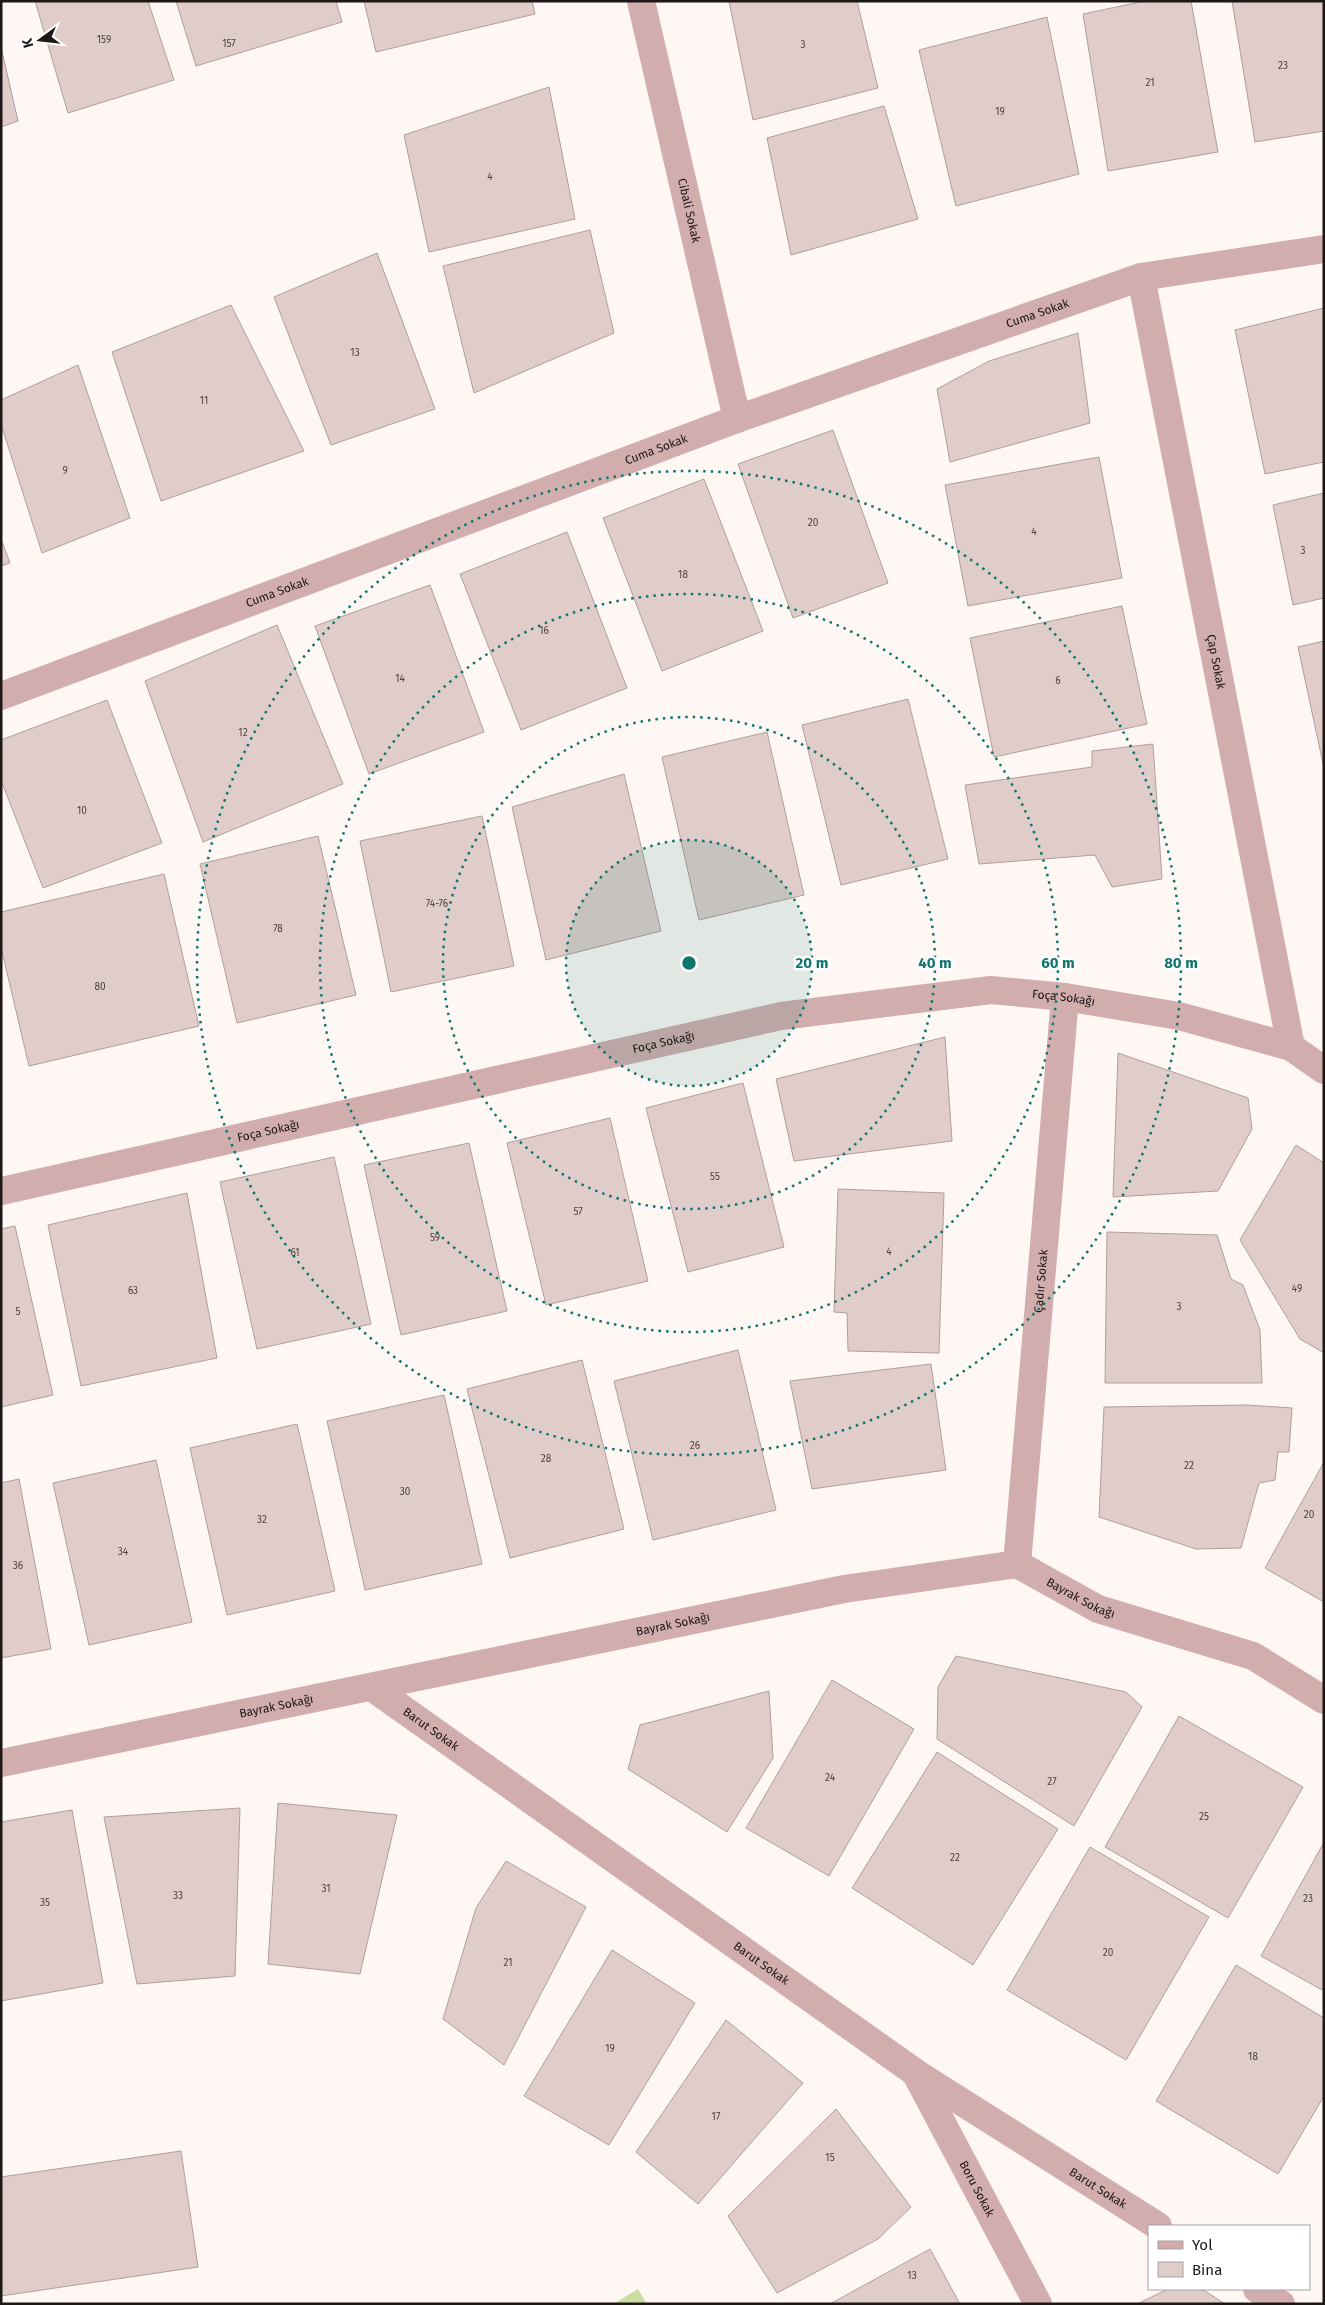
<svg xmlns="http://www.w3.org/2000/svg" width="1325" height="2305" font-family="'Fira Sans',sans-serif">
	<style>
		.green { fill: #cbdda0 }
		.building { fill: #e0cdc9; stroke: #b19e9b }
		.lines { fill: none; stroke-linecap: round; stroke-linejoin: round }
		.minor { stroke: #d2adae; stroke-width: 28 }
		.ring { fill: none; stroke: #0f766e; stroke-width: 2.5; stroke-dasharray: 2.5 5 }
		.labels { text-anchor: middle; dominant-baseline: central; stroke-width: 5; stroke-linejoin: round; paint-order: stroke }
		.number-label { font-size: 10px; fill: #4e4442 }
		.street-label { font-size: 12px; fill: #1d1715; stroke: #fff }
		.centre { fill: #0f766e; stroke: #fff; stroke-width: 2.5 }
		.ring-label { font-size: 15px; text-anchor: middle; font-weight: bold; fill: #0f766e; stroke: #fff; stroke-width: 5; stroke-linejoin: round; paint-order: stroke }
	</style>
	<rect width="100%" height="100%" fill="#fef7f4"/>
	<path class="green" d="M638,2289L647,2304H613Z"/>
	<path class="building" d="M35,1H148L174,80L68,113Z
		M176,1H336L342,22L196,66Z
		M364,1H532L535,14L376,52Z
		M729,1H857L878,88L753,120Z
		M1145,1H1191L1218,152L1108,171L1083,14Z
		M1232,1H1324V131L1255,142Z
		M1047,17L1079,174L956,206L919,50Z
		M1,47L18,121L1,127Z
		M549,87L575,219L429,252L404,135Z
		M884,106L918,219L791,255L767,138Z
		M590,230L614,333L474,393L443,266Z
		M377,253L435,409L331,445L274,297Z
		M231,305L304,451L161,501L112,352Z
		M1324,308V462L1265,474L1235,330Z
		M1078,333L1090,423L950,462L937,389L989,361Z
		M78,365L130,518L42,553L1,424V400Z
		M833,430L888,583L793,618L738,464Z
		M1099,457L1122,578L968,606L945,485Z
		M704,479L763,631L662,671L603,518Z
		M1324,493V598L1293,605L1273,505Z
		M567,532L627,688L521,730L460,574Z
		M1,539L10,563L1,566Z
		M430,585L484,732L369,774L315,626Z
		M1122,606L1147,724L994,757L970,638Z
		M277,625L343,784L203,842L145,681Z
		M1324,641V768L1298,647Z
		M908,699L948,859L841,885L802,725Z
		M107,700L162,843L43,888L1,780V740Z
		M767,732L804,895L699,920L662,757Z
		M1153,744L1162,879L1112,887L1095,855L979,864L965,785L1092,767V751Z
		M624,774L661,931L546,960L512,807Z
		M482,816L514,966L391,992L360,841Z
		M318,836L356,995L237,1023L200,864Z
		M164,874L199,1026L29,1066L1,947V912Z
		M945,1037L952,1141L794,1161L776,1079Z
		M1118,1053L1248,1098L1252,1129L1218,1191L1113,1197Z
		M743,1083L784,1247L688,1272L646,1108Z
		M610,1118L648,1281L546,1305L507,1143Z
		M469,1143L507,1311L401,1335L364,1165Z
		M1296,1145L1324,1163V1353L1300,1339L1240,1240Z
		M334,1157L371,1324L257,1349L220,1182Z
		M838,1189L944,1193L939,1353L848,1351L847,1313L834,1312Z
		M187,1193L217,1358L81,1386L48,1225Z
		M15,1226L53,1395L1,1407V1229Z
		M1107,1232L1217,1235L1231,1279L1243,1285L1260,1330L1262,1383H1105Z
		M738,1350L776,1510L653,1540L614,1381Z
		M582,1360L624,1529L510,1558L467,1389Z
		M931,1364L946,1470L812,1489L790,1381Z
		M444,1395L482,1564L365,1590L327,1421Z
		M1247,1405L1292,1408L1289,1452H1278L1275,1480L1259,1483L1241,1548L1196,1549L1099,1517L1104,1407Z
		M297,1424L335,1591L227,1615L190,1448Z
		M156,1460L192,1622L89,1645L53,1483Z
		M1324,1462V1602L1265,1568Z
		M19,1479L51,1649L1,1658V1483Z
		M956,1656L1126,1692L1142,1707L1074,1826L937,1739L938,1687Z
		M832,1680L914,1729L829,1876L746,1828Z
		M769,1691L773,1758L727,1832L628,1769L640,1725Z
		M1179,1716L1303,1787L1228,1918L1105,1847Z
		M937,1752L1058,1829L973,1965L852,1888Z
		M278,1803L397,1815L360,1974L268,1964Z
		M240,1808L235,1976L137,1984L104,1817Z
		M72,1810L103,1983L1,2001V1822Z
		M1324,1842V1991L1261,1956Z
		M1090,1847L1209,1917L1126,2060L1007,1990Z
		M506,1861L586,1907L504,2065L443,2019L476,1908Z
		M612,1950L695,2003L609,2145L524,2096Z
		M1236,1965L1324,2018V2096L1278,2174L1156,2101Z
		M726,2020L803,2083L698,2204L636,2152Z
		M836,2109L911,2207L878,2239L777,2293L728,2216Z
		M181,2151L198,2267L1,2296V2177Z
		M930,2249L960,2304H830Z
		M1168,2289H1202L1225,2304H1137Z"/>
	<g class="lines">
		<g class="minor">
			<path id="s1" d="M641,1L737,419"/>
			<path id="s2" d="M1141,277L1291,1047"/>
			<path id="s3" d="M1,696L737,419L1141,277L1324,249"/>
			<path id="s4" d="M1,1191L781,1016L991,990L1065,997L1179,1016L1291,1047L1324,1070"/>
			<path id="s5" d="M1017,1564L1065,997"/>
			<path id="s6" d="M373,1688L916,2073L1158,2226"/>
			<path id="s7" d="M1,1763L844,1589L1017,1564L1098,1609L1253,1656L1324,1700"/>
			<path id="s8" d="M916,2074L1038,2304"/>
			<path d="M1257,2289L1281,2304"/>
		</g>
	</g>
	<circle cx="689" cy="963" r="123" fill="#0f766e" fill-opacity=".12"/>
	<g class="ring">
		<circle cx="689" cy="963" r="123"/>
		<circle cx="689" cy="963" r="246"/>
		<circle cx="689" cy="963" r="369"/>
		<circle cx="689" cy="963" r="492"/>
	</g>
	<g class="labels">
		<g class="number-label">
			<text x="104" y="40">159</text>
			<text x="229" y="44">157</text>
			<text x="803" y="45">3</text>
			<text x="1283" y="66">23</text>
			<text x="1150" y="83">21</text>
			<text x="1000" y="112">19</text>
			<text x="490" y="177">4</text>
			<text x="355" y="353">13</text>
			<text x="204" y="401">11</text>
			<text x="65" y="471">9</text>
			<text x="813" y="523">20</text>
			<text x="1034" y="532">4</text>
			<text x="1303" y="551">3</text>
			<text x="683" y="575">18</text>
			<text x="544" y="631">16</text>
			<text x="400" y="679">14</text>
			<text x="1058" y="681">6</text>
			<text x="243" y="733">12</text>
			<text x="82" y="811">10</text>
			<text x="437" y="904">74-76</text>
			<text x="278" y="929">78</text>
			<text x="100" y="987">80</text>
			<text x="715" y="1177">55</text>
			<text x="578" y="1212">57</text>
			<text x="435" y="1238">59</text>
			<text x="889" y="1252">4</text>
			<text x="295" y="1253">61</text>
			<text x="1297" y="1289">49</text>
			<text x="133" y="1291">63</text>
			<text x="1179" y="1307">3</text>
			<text x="18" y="1312">5</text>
			<text x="695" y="1446">26</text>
			<text x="546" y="1459">28</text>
			<text x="1189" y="1466">22</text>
			<text x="405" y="1492">30</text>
			<text x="1309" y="1515">20</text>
			<text x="262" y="1520">32</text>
			<text x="123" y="1552">34</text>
			<text x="18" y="1566">36</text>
			<text x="830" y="1778">24</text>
			<text x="1052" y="1782">27</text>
			<text x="1204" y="1817">25</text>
			<text x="955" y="1858">22</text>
			<text x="326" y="1889">31</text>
			<text x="178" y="1896">33</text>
			<text x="1308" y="1899">23</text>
			<text x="45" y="1903">35</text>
			<text x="1108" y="1953">20</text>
			<text x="508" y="1963">21</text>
			<text x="610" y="2049">19</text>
			<text x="1253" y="2057">18</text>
			<text x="716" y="2117">17</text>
			<text x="830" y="2158">15</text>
			<text x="912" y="2276">13</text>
		</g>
		<g class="street-label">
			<text stroke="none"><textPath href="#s1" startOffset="215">Cibali Sokak</textPath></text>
			<text stroke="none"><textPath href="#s3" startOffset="1105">Cuma Sokak</textPath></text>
			<text stroke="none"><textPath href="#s3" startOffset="700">Cuma Sokak</textPath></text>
			<text stroke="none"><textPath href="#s3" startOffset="295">Cuma Sokak</textPath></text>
			<text stroke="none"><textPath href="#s2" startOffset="392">Çap Sokak</textPath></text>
			<text stroke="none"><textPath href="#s4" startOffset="1084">Foça Sokağı</textPath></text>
			<text stroke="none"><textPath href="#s4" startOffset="679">Foça Sokağı</textPath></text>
			<text stroke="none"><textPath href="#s4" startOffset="274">Foça Sokağı</textPath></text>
			<text stroke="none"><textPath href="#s5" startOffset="284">Çadır Sokak</textPath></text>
			<text stroke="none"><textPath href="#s7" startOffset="1108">Bayrak Sokağı</textPath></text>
			<text stroke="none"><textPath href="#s7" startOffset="686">Bayrak Sokağı</textPath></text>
			<text stroke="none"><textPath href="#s7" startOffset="281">Bayrak Sokağı</textPath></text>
			<text stroke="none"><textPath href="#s6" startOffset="71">Barut Sokak</textPath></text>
			<text stroke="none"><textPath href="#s6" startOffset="476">Barut Sokak</textPath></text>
			<text stroke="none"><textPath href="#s8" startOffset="130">Boru Sokak</textPath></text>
			<text stroke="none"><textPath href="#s6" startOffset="881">Barut Sokak</textPath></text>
		</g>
	</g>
	<circle cx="689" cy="963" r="8" class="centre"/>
	<g class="ring-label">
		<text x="812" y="968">20 m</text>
		<text x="935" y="968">40 m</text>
		<text x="1058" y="968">60 m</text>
		<text x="1181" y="968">80 m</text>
	</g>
	<rect width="1325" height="2305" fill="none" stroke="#1d1715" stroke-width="5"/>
	<rect x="1148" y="2225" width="162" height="65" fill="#ffffff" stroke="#a5a2a1"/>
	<rect x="1158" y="2241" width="25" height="8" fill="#d2adae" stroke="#a5a2a1"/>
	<text x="1192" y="2250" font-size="15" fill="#1d1715">Yol</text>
	<rect x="1158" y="2262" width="25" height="15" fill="#e0cdc9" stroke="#a5a2a1"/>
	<text x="1192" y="2275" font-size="15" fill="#1d1715">Bina</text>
	<g transform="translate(40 40) rotate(255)" stroke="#ffffff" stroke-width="4" paint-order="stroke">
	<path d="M0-4L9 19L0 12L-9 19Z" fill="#1d1715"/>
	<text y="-8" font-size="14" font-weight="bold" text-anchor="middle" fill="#1d1715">K</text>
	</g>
</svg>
